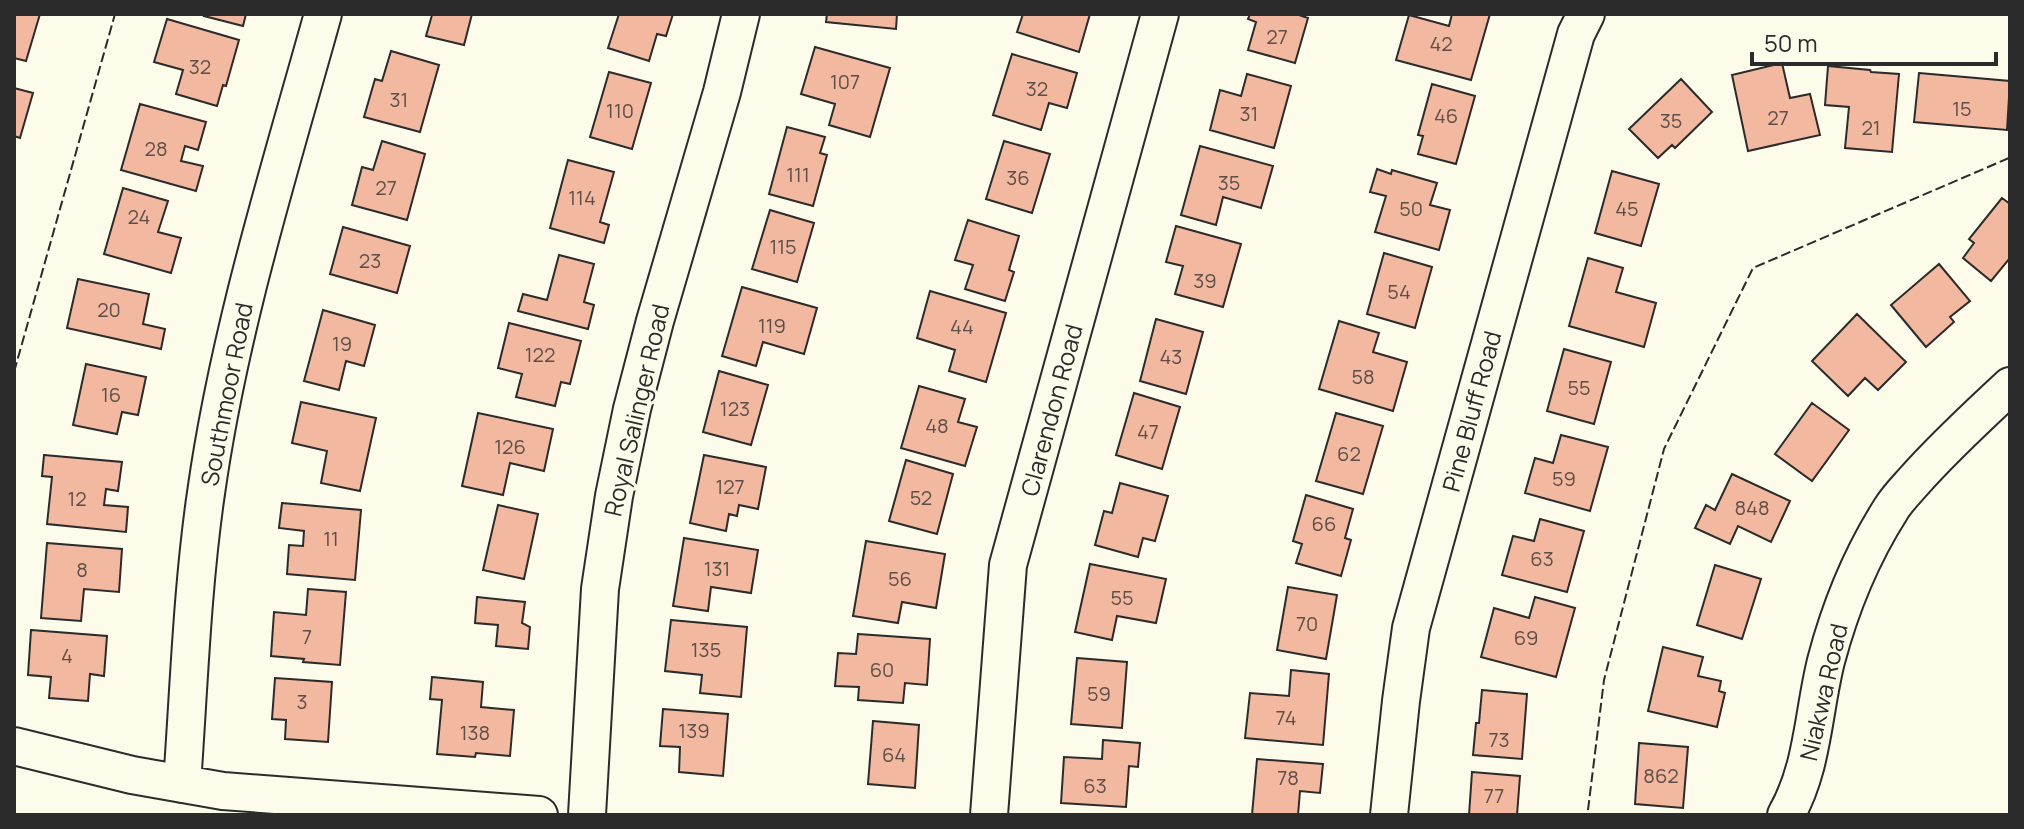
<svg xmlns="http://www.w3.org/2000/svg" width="2024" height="829" font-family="Manrope,sans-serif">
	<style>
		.building { fill: #f2b8a0; stroke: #2b2b2b; stroke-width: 2 }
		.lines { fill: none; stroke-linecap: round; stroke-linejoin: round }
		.minor-casing { stroke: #2b2b2b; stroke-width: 40 }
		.minor { stroke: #fdfbea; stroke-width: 36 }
		.fence { stroke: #2b2b2b; stroke-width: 2; stroke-dasharray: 10 4; stroke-linecap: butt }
		.labels { text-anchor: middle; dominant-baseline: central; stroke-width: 6; stroke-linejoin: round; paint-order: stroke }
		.number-label { font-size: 20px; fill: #5d4e48 }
		.street-label { font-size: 24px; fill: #2b2b2b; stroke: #fdfbea }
	</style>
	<rect width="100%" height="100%" fill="#fdfbea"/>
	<path class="building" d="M14,14H40L26,61L14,58Z
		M205,14H246L243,26L204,16Z
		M427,14H472L464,45L426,36L432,15Z
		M619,14H673L666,36L657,34L649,61L608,48Z
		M827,14H897L896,29L826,22Z
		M1023,14H1090L1079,52L1017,32Z
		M1250,14H1296L1308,18L1295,63L1248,50L1256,22L1248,19Z
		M1452,14H1490L1471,80L1396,60L1409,15L1449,26Z
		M167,19L239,40L226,86L223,85L217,106L176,94L183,70L154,62Z
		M815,47L890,68L870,137L829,125L835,104L801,94Z
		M391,51L439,65L420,132L364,117L375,79L382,81Z
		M1012,54L1077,73L1067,108L1049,103L1041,130L993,115Z
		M1782,63L1790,98L1810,94L1820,135L1748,151L1732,75Z
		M1828,66L1870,70L1871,72L1899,74L1892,152L1845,148L1849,107L1825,105Z
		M609,72L651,83L632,149L590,137Z
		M1919,73L2010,81L2007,130L1914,122Z
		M1247,74L1291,86L1274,148L1210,130L1220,90L1241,96Z
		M1681,79L1712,112L1675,148L1672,145L1658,158L1629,129Z
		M1432,84L1475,96L1456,164L1418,154L1423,136L1418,135Z
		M14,88L33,93L20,138L14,136Z
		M140,104L206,122L198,150L185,146L181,161L203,166L196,191L121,170Z
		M787,127L825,137L820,153L827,155L813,206L769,194Z
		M382,141L425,154L407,220L352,205L362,167L373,170Z
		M1004,141L1050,154L1032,213L986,199Z
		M1200,146L1273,166L1261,208L1223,197L1216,225L1181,215Z
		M568,160L614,172L600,222L609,225L604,243L550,228Z
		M1377,169L1391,174L1392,170L1437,183L1430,205L1450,210L1439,250L1375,232L1386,196L1370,192Z
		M1612,171L1659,184L1641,246L1595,233Z
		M123,188L168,201L158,232L181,238L171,273L104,254Z
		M2002,198L2010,204V258L1991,281L1963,258L1974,243L1969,239Z
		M770,210L814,223L797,282L752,269Z
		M968,220L1019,236L1009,270L1014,272L1005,301L965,289L973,265L955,260Z
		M1176,226L1241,244L1223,307L1175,294L1183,266L1166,262Z
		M343,227L410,246L397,293L330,274Z
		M1384,253L1432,267L1415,328L1367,314Z
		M559,255L594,264L584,302L594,305L588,329L518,311L523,294L547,300Z
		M1588,258L1623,268L1616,292L1656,303L1644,347L1569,326Z
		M1939,264L1970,301L1950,317L1954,322L1926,347L1891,305Z
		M78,279L149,294L143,324L165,329L161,349L67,328Z
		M742,287L817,308L804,354L763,342L756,366L722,356Z
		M930,291L1006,313L986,382L949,371L955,350L917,338Z
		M323,310L375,325L364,366L346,361L339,390L304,381Z
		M1857,314L1906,362L1878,390L1865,378L1848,396L1812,361Z
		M1156,319L1203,332L1186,394L1140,381Z
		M1339,321L1379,333L1373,352L1407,362L1393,411L1319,389Z
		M509,323L581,341L570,384L561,382L555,406L516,397L522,374L498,368Z
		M1564,349L1611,362L1594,424L1547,411Z
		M86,364L146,377L138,415L122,412L117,434L73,425Z
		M719,371L768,385L751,445L703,432Z
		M919,386L965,399L958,422L977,427L965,466L901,448Z
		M1134,393L1180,407L1162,469L1116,455Z
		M301,402L376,418L360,491L321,483L327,451L292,443Z
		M1812,403L1849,430L1812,481L1775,454Z
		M478,413L553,429L544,471L510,463L503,495L462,486Z
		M1336,413L1383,426L1363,494L1316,481Z
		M1561,435L1608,447L1590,511L1525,493L1535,458L1553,463Z
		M44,455L122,462L118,491L106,489L104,505L128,507L126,532L47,524L52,477L42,476Z
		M704,455L766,467L758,509L739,505L737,516L729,514L726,531L690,523Z
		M906,460L953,474L937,534L889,521Z
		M1732,474L1790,501L1771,542L1738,526L1730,544L1695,528L1706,505L1715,510Z
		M1120,483L1168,496L1155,541L1143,538L1138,557L1095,545L1104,511L1112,513Z
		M1306,495L1353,509L1345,538L1351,540L1341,576L1296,563L1302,544L1293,541Z
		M282,503L361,510L355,580L287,574L289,545L303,546L304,531L279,528Z
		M498,505L538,514L524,579L483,570Z
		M1540,519L1584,531L1567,592L1502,575L1513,536L1534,541Z
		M684,538L758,550L751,593L711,587L708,611L673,606Z
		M866,541L945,554L936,608L902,602L898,623L853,616Z
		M47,543L122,549L119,592L84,589L81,621L41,618Z
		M1090,564L1166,579L1156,623L1117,616L1112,640L1075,632Z
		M1715,565L1761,579L1742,639L1697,625Z
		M1288,587L1337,595L1326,659L1277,650Z
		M308,589L346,592L340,665L303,662L304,659L271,656L274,612L306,615Z
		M477,597L525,602L522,623L530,627L528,649L496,646L498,625L475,623Z
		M1535,597L1575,608L1556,677L1481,657L1494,608L1529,618Z
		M671,620L747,627L741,697L700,693L702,675L665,671Z
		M31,630L107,636L104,676L90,674L88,701L49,698L51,677L28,675Z
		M858,634L930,639L927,685L905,683L903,703L858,700L859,687L835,686L838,653L856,654Z
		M1663,647L1703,657L1698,676L1721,681L1719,691L1725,693L1717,727L1648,711Z
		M1077,658L1127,662L1122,728L1071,724Z
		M1291,670L1329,674L1323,745L1245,738L1250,693L1289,696Z
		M432,677L483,682L481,707L514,710L510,756L476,753L475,757L437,754L442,700L430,699Z
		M275,678L332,682L328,742L285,739L286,720L272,719Z
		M1482,690L1527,694L1522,759L1473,755L1476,723H1479Z
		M663,709L728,714L723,776L679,772L680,747L660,746Z
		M873,721L919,725L915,788L868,784Z
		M1103,740L1140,743L1138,767L1129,766L1126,807L1061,803L1064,757L1102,759Z
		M1639,743L1688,747L1683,808L1635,804Z
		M1257,759L1323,764L1320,793L1300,791L1298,815H1252Z
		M1472,772L1520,776L1517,815H1469Z"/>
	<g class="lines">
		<defs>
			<path id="minor" d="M14,746L132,775L223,791L539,815
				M182,784C189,687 192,589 206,493C229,330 279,172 323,14
				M587,815L600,589L614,496L632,409L655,321L722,92L741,14
				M989,815L1008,565L1160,14
				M1389,815L1401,701L1411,628L1576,34L1586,14
				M1786,815C1813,768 1813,713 1826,661C1840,608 1861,556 1891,509C1897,499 1906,490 1914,481C1944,447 1977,417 2010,386"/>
		</defs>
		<use href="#minor" class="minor-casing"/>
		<use href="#minor" class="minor"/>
		<path class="fence" d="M14,372L115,14
			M1588,810L1604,680L1664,449L1753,268L2009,158L2010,160"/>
	</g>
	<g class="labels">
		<g class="number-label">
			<text x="1277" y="36">27</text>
			<text x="1441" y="43">42</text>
			<text x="200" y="66">32</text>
			<text x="845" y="81">107</text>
			<text x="1037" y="88">32</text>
			<text x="399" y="99">31</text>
			<text x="1962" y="108">15</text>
			<text x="620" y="110">110</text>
			<text x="1249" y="113">31</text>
			<text x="1446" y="115">46</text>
			<text x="1778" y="117">27</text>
			<text x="1671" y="120">35</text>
			<text x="1871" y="127">21</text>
			<text x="156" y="148">28</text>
			<text x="798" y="174">111</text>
			<text x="1018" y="177">36</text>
			<text x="1229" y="182">35</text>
			<text x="386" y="187">27</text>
			<text x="582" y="197">114</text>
			<text x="1411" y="208">50</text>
			<text x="1627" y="208">45</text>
			<text x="139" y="216">24</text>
			<text x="783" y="246">115</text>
			<text x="370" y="260">23</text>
			<text x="1205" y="280">39</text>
			<text x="1399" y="291">54</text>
			<text x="109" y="309">20</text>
			<text x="772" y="325">119</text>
			<text x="962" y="326">44</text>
			<text x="342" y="343">19</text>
			<text x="540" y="354">122</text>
			<text x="1171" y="356">43</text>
			<text x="1363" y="376">58</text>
			<text x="1579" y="387">55</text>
			<text x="111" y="394">16</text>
			<text x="735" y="408">123</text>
			<text x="937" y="425">48</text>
			<text x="1148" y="431">47</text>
			<text x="510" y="446">126</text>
			<text x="1349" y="453">62</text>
			<text x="1564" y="478">59</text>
			<text x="730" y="486">127</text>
			<text x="921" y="497">52</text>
			<text x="77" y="498">12</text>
			<text x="1752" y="507">848</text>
			<text x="1324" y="523">66</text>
			<text x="331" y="538">11</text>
			<text x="1542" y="558">63</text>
			<text x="717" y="568">131</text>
			<text x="82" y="569">8</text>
			<text x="900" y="578">56</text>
			<text x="1122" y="597">55</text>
			<text x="1307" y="623">70</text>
			<text x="307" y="636">7</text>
			<text x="1526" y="637">69</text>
			<text x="706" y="649">135</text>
			<text x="67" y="655">4</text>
			<text x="882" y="669">60</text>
			<text x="1099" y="693">59</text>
			<text x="302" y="701">3</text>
			<text x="1286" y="717">74</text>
			<text x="694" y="730">139</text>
			<text x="475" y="732">138</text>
			<text x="1499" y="739">73</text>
			<text x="894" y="754">64</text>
			<text x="1661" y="775">862</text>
			<text x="1288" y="777">78</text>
			<text x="1095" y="785">63</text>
			<text x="1494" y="795">77</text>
		</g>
		<g class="street-label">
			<text transform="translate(226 394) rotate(-79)">Southmoor Road</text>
			<text transform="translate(636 410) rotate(-77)">Royal Salinger Road</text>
			<text transform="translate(1051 410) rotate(-75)">Clarendon Road</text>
			<text transform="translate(1471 411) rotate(-75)">Pine Bluff Road</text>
			<text transform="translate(1823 692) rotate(-77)">Niakwa Road</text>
		</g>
	</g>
	<rect width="2024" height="829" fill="none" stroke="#2b2b2b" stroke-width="32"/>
	<path d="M1752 52v12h244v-12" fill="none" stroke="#2b2b2b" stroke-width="4"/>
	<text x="1764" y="52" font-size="24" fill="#2b2b2b" stroke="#fdfbea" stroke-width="6" paint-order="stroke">50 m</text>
</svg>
